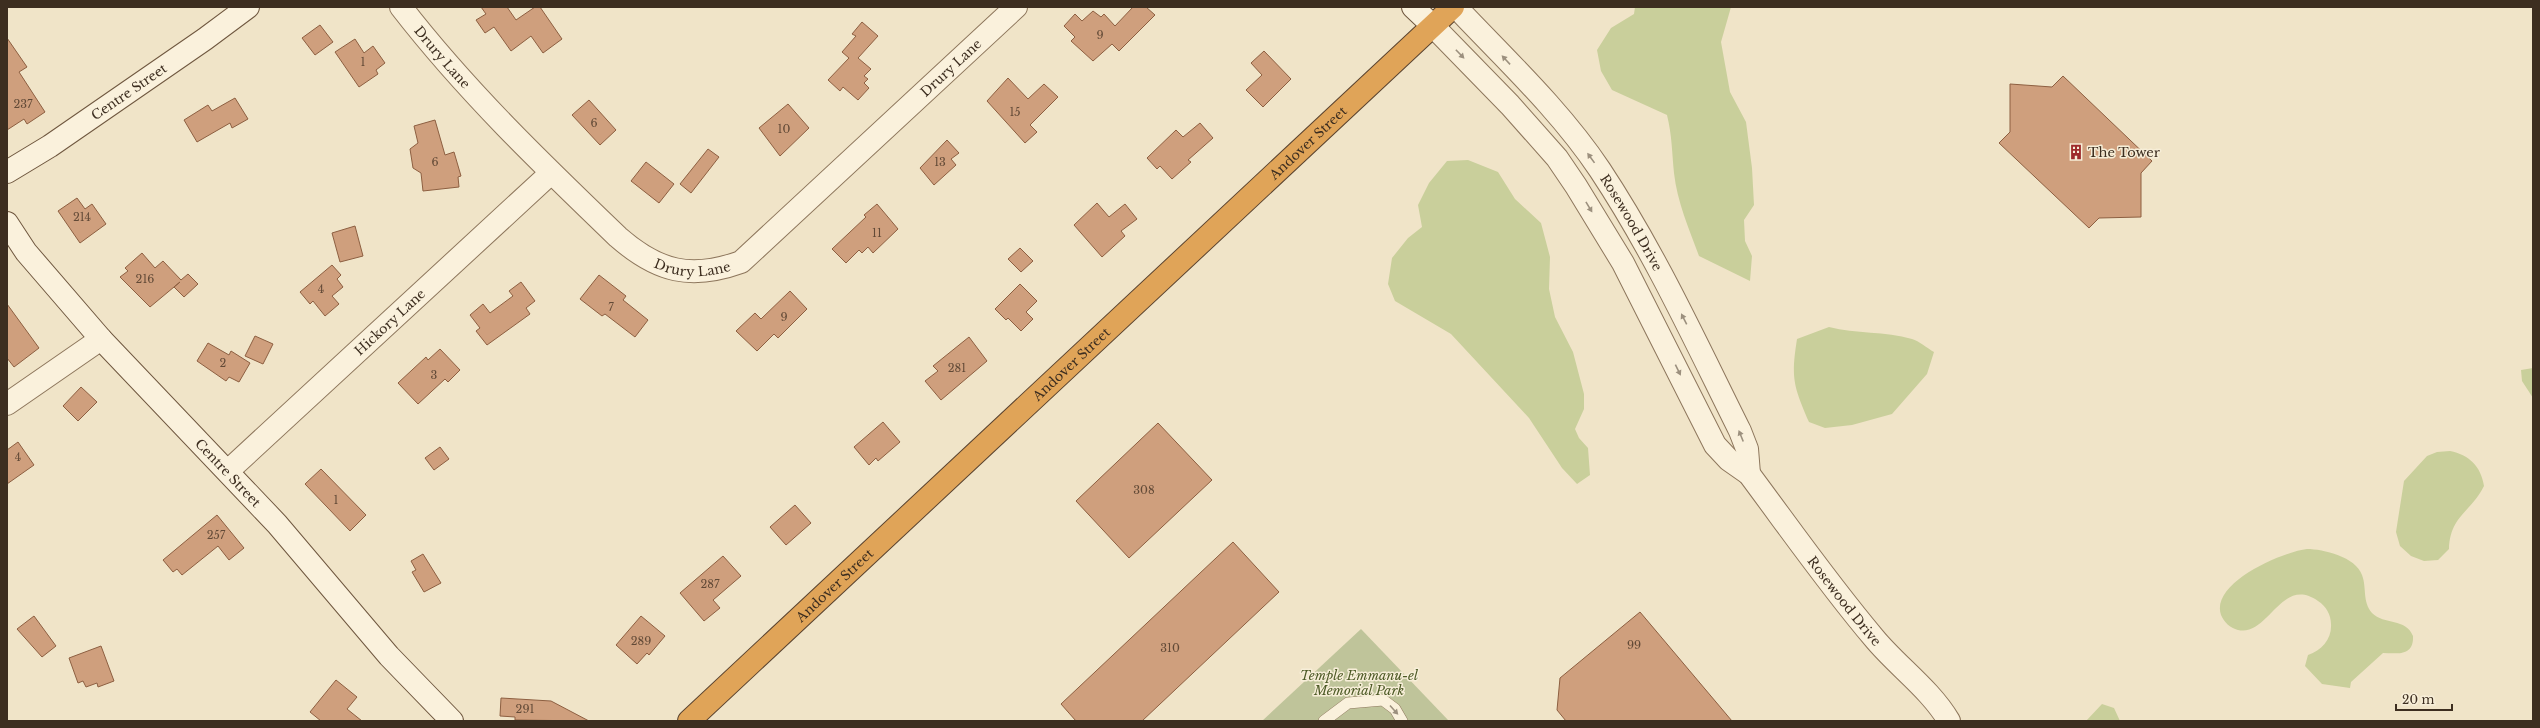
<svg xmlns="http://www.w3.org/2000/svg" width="2540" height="728" font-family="'Libre Baskerville',serif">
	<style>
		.green { fill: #c9cf9b }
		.cemetery { fill: #bfc49a }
		.building { fill: #cf9f7d; stroke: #8d5f41 }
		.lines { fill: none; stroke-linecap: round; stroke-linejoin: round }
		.lane-casing { stroke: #8d765c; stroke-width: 12 }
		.street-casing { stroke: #8d765c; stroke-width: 24 }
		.secondary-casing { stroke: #6f573f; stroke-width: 24 }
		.highway-casing { stroke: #5b4430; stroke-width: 24 }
		.lane { stroke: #faf1dc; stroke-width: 11 }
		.street { stroke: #faf1dc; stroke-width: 22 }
		.secondary { stroke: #faf1dc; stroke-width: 22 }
		.highway { stroke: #e0a458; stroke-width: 22 }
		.oneway { fill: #9c907e }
		.labels { text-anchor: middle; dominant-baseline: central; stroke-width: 3; stroke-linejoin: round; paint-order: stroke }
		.number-label { font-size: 11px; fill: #624a37 }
		.street-label { font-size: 13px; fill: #3d2e20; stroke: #f7eed8 }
		.poi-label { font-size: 13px; fill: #3d2e20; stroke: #f7eed8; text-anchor: start }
		.park-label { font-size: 13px; font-style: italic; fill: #4d5a26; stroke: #f7eed8 }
	</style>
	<rect width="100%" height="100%" fill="#f0e4c8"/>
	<path class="green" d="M1635,7H1731L1721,42L1730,92L1746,122L1752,168L1754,205L1744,220L1745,241L1752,256L1750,281L1699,256C1689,229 1677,201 1674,173C1672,153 1672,135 1667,115L1612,90L1601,71L1597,50L1611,28L1634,14Z
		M1468,160L1498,172L1515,199L1541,223L1550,257L1549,289L1555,317L1573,352L1584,394V409L1575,429L1579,438L1588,448L1590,475L1577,484L1562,468L1529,418L1451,334L1395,301L1388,284L1392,258L1408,238L1422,227L1418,205L1429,183L1447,161Z
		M1829,327C1856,334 1885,331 1912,339C1919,341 1927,348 1934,352L1927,374L1892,414L1852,425L1825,428L1809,422C1793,385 1791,378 1797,339Z
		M2533,368V398L2522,381L2521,370Z
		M2450,451C2469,455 2481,466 2484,486C2471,512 2450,516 2449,549L2438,560L2424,561L2411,556L2400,546L2396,532L2404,481L2427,456L2437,452Z
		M2307,549C2323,549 2356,557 2362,575C2367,588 2362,601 2372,613C2384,625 2406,618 2413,636C2414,657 2396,653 2383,653L2351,682L2350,688L2322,684L2305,666L2308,655C2322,650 2332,639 2331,624C2331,615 2326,606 2318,601C2281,575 2269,637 2238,630C2230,628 2224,622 2221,615C2210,583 2282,552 2307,549Z
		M2102,704L2114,708L2120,721H2086Z"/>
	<path class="cemetery" d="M1361,629L1449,721H1262Z"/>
	<path class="building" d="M481,7H507L516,20L535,7H540L562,39L543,53L531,36L511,51L494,27L485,33L476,20L486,14Z
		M1133,7H1146L1155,15L1119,51L1112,44L1093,61L1071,41L1075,37L1064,26L1075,14L1082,21L1093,11L1101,17L1104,14L1115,26Z
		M862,22L878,36L858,58L871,69L864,76L868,79L864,83L869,88L858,100L843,87L840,91L828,80L849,58L842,52L856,36L852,34Z
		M320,25L333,42L315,55L302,38Z
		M7,38L27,67L19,72L45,112L27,124L24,119L7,130Z
		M355,39L364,53L373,46L385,63L376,70L378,74L359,87L335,52Z
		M1264,51L1291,79L1263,107L1246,90L1262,75L1251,63Z
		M2063,76L2152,161L2141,173V217L2099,218L2089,228L1999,143L2010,132V84L2052,87Z
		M1008,78L1028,99L1044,84L1058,97L1030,125L1037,132L1025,143L987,101Z
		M235,98L248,119L232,128L230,123L197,142L184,120L208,105L212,111Z
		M589,100L616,130L600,145L572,115Z
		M788,104L809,128L780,156L759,128Z
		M435,120L445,155L454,152L461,176L458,177L459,187L423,191L421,173L413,168L410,149L418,143L414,126Z
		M1200,123L1213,138L1188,160L1191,162L1172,179L1160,166L1157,169L1147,158L1176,130L1183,137Z
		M947,140L959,153L951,159L956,165L934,185L920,168Z
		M708,149L719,157L691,193L680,184Z
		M646,162L674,184L659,203L631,181Z
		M77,198L85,209L92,204L106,224L80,243L58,211Z
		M1097,203L1109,217L1125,204L1137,219L1121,231L1125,236L1102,257L1074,225Z
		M877,204L898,229L873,253L868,247L862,253L859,250L846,263L832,249L866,217L864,215Z
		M355,226L363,256L340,262L332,233Z
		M1020,248L1033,261L1021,272L1008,259Z
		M142,253L155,268L163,261L181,280L188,274L198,284L184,297L174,287L180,282L150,307L120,277L128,271L125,268Z
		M332,265L341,275L337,279L343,287L332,296L339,304L325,316L313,301L310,304L300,292Z
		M599,275L626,296L623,300L648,320L635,337L605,314L602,316L580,299Z
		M521,282L535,301L526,308L530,314L487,345L476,331L480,328L470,315L483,304L490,313L513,296L509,291Z
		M1020,284L1037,301L1026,312L1033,319L1021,331L1008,318L1006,320L995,309Z
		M790,291L807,309L778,338L774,334L757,351L736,331L755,313L761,319Z
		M7,304L39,348L14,367L7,358Z
		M255,336L273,344L263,364L245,356Z
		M969,337L987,361L941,400L925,381L938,371L933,366Z
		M208,343L229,355L231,351L250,363L239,382L229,377L226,381L197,361Z
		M440,349L460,370L448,382L445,379L418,404L398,383L426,357L428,360Z
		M81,387L97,402L78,421L63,406Z
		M883,422L900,442L878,461L876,458L869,465L854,447Z
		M1158,423L1212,480L1129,558L1076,501Z
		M18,442L34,465L7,484V450Z
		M440,447L449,459L434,470L425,458Z
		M321,469L366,515L350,531L305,484Z
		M795,505L811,523L786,545L770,527Z
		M217,515L244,548L229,560L218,546L182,575L177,569L173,572L163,560Z
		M1233,542L1279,592L1142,721H1076L1061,704Z
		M423,554L441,583L424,592L412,572L416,570L411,561Z
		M723,556L741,576L713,600L720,608L704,621L680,593Z
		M1640,612L1732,721H1566L1557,710L1560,678Z
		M34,616L56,646L42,657L17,629Z
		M641,616L665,636L649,655L647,653L637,664L616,645Z
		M101,646L114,681L98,687L97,683L86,687L83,681L78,683L69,658Z
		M336,680L357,697L347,709L362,721H321L310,712Z
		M501,698L551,701L589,721L515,720V717L500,716Z"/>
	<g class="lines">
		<defs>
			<path id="lane" d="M1324,721L1348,703L1383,700L1395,709L1402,721"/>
			<g id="street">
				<path id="s1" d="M401,7C466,91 542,164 618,237C658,272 691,280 741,262L1016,7"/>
				<path id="s2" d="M1456,7C1505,59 1560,110 1600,170C1655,253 1696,343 1740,431L1747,449L1749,474"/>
				<path id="s3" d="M1433,26L1510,105L1557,158L1576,186L1623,263L1715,445L1729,460L1749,474C1790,529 1829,585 1874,638C1897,666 1930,689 1949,721"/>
				<path d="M7,404L101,339"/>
				<path id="s4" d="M228,471L551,173"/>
			</g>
			<g id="secondary">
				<path d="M1413,7L1433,26"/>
				<path id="s5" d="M7,172L50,146L205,39L248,7"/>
				<path id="s6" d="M7,223L26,252L101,339L277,524L389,656L452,721"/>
			</g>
			<g id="highway">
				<path id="s7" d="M689,721L1453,7"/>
			</g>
		</defs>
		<use href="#lane" class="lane-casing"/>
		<use href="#street" class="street-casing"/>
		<use href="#secondary" class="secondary-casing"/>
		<use href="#highway" class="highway-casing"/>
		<use href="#lane" class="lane"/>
		<use href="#street" class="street"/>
		<use href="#secondary" class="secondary"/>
		<use href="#highway" class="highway"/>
	</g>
	<defs><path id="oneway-solid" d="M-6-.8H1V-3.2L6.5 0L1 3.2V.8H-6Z"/></defs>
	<g class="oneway">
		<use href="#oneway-solid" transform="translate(1460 54) rotate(46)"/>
		<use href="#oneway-solid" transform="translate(1506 60) rotate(-133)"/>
		<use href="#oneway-solid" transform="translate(1591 158) rotate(-126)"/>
		<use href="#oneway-solid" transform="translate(1589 207) rotate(59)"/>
		<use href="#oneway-solid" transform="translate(1684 319) rotate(-117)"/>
		<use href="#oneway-solid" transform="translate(1678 370) rotate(64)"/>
		<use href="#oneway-solid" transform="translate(1741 436) rotate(-112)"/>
		<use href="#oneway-solid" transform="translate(1394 710) rotate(48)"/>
	</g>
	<defs>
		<symbol id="building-bare" viewBox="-9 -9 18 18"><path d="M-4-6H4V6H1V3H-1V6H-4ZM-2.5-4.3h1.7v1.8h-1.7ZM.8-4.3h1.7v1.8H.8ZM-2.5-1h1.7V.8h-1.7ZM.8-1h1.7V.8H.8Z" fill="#9e2a2b" stroke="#f7eed8" stroke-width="2.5" paint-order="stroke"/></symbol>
	</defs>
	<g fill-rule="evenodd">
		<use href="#building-bare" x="2065" y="141" width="22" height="22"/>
	</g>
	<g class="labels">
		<g class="number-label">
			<text x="1100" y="35">9</text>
			<text x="363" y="62">1</text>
			<text x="23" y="104">237</text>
			<text x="1015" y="112">15</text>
			<text x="594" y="123">6</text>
			<text x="784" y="129">10</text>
			<text x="435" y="162">6</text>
			<text x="940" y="162">13</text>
			<text x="82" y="217">214</text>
			<text x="877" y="233">11</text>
			<text x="145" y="279">216</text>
			<text x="321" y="289">4</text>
			<text x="611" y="307">7</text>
			<text x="784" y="317">9</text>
			<text x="223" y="363">2</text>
			<text x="957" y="368">281</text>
			<text x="434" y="375">3</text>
			<text x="18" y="457">4</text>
			<text x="1144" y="490">308</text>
			<text x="336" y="500">1</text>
			<text x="216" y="535">257</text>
			<text x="710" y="584">287</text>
			<text x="641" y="641">289</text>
			<text x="1634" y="645">99</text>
			<text x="1170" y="648">310</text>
			<text x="525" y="709">291</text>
		</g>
		<g class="street-label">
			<text stroke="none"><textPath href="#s1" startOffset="65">Drury Lane</textPath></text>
			<text stroke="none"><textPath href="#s1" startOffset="736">Drury Lane</textPath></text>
			<text stroke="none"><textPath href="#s5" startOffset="146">Centre Street</textPath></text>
			<text stroke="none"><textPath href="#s7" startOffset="847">Andover Street</textPath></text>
			<text stroke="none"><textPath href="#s2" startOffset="279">Rosewood Drive</textPath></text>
			<text stroke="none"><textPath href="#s1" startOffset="400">Drury Lane</textPath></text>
			<text stroke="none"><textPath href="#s4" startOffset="220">Hickory Lane</textPath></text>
			<text stroke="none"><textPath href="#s7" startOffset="523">Andover Street</textPath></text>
			<text stroke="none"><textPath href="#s6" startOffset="334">Centre Street</textPath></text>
			<text stroke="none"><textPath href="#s7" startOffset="199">Andover Street</textPath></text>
			<text stroke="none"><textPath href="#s3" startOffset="713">Rosewood Drive</textPath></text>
		</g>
		<g class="poi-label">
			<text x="2088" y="152">The Tower</text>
		</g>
		<g class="park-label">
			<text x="1359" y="675">Temple Emmanu-el<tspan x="1359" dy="15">Memorial Park</tspan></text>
		</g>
	</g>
	<rect width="2540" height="728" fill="none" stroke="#3d2e20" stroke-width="16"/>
	<path d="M2396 704v6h56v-6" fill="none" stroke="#3d2e20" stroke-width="2"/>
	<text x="2402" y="704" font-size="12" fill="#3d2e20" stroke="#f7eed8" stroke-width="3" paint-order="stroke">20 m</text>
</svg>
